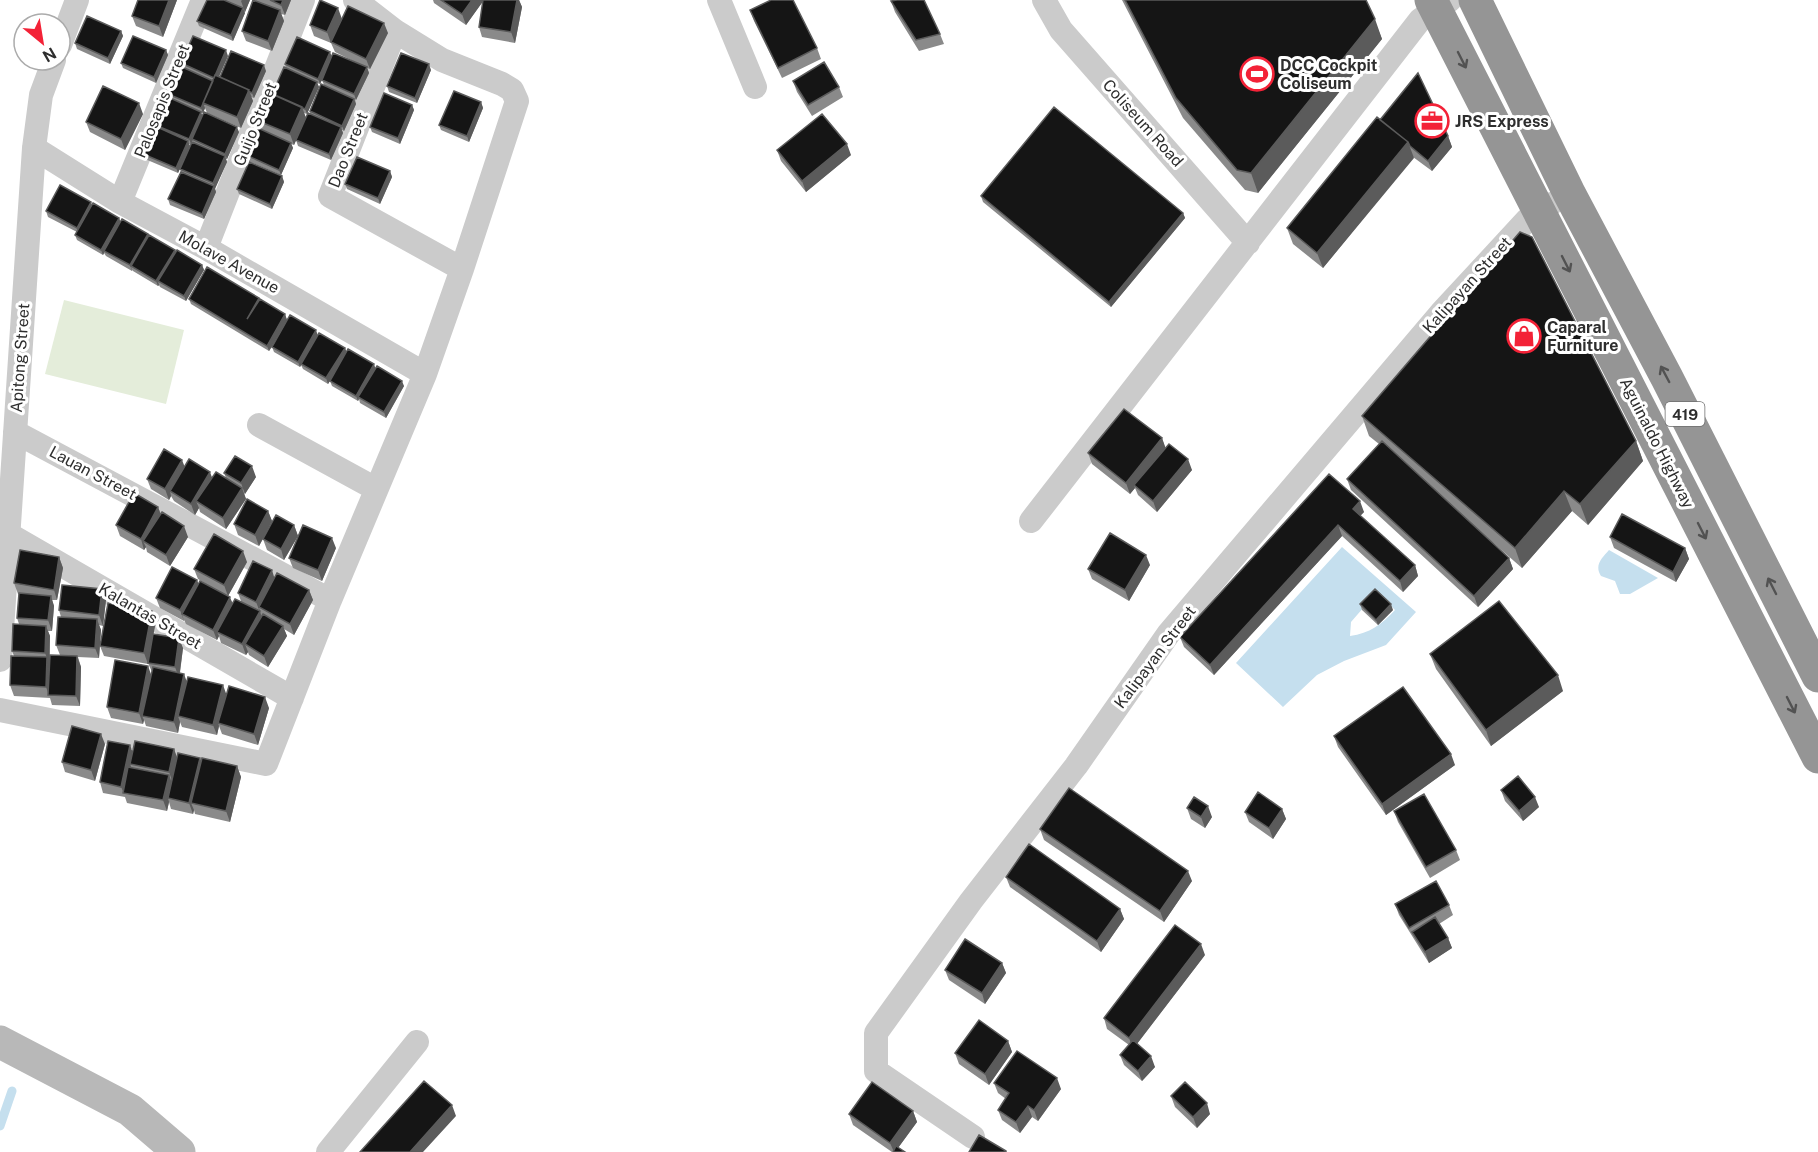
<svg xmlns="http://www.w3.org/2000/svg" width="1818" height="1152" font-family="'Public Sans',sans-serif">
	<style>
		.green { fill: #e4edda }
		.water { fill: #c5dfee; fill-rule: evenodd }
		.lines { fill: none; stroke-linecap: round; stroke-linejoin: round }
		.stream { stroke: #c5dfee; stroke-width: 9 }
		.street { stroke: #cbcbcb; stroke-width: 24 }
		.secondary { stroke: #b8b8b8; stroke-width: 33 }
		.highway { stroke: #959595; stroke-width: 33 }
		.wall { fill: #8a8a8a }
		.shaded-wall { fill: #5b5b5b }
		.building { fill: #151515; stroke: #5b5b5b; stroke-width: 1.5 }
		.oneway { stroke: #525252 }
		.labels { text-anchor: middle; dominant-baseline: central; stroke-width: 6; stroke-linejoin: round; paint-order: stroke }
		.shield { fill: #fff; stroke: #6d6d6d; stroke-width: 1.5 }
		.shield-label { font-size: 15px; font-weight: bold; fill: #2e2e2e }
		.poi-label { font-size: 16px; font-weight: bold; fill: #2e2e2e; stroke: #fff; text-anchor: start }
		.street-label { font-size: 16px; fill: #2e2e2e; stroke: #fff }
	</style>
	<rect width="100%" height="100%" fill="#fff"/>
	<path class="green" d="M64,300L184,330L166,404L45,374Z"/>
	<path class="water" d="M1342,547L1416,612L1386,645L1344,661L1317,675L1283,707L1236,663ZM1377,592L1395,610C1381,625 1370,633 1350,636L1351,622Z
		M1609,550L1658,578L1630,594H1620L1615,581L1601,576C1594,565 1602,558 1609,550Z"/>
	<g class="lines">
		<path class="stream" d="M0,1126L12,1091"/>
		<path class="street" d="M719,0L755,87
			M1044,0L1061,30L1248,243
			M395,31L330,196L462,269
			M60,45L77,0
			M34,148L120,202L206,248L425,374
			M120,202L203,0
			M206,248L303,0
			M259,425L376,489
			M15,432L330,600
			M1031,521L1420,20L1450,0
			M8,534L292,698
			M0,660L34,148L41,95L54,60
			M0,710L266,764L330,600L425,374L462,269L517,101L512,90L502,84L442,60L395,31L355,0
			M973,1137L876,1071V1033L971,901L1076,766L1169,633L1441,313L1527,220L1551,204
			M328,1152L417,1042"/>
		<path class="secondary" d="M0,1042L130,1110L179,1152"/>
		<path class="highway" d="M1431,0L1818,757
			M1475,0L1569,193L1667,378L1818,676"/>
	</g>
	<path class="wall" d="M177,0L163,37L136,26L132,16Z
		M207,0H250L245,12H244L245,13L233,41L199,26L197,21Z
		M256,0H291L285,15L281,14L284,21L272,51L246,41L242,31L256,1Z
		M433,0H519L522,7L515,43L482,37L479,27L483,1L466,25L434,3Z
		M1122,0H1366L1382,39L1258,193L1245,190L1183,118Z
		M891,1L940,34L944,44L919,51L895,12Z
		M750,10L817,48L821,59L782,78L754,21Z
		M342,19L388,33L370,69L367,68L369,73L356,100L355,99L356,104L344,131L342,130L343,133L331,160L298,146L296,140L310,114V111L324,85L322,80L320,84L317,83L319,87L307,114L304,113L306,118L294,145L291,144L293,148L281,175L248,161L246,155L260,129L256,120L286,69L285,64L332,57L359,64L335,52L331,43L314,36L310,25Z
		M121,31L123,36L110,64L77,49L75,43Z
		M166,50L168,55L156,83L123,68L121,63Z
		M228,56L219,77L266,71L254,98L251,97L253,101L241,128L207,113L205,108L203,113H201L202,116L239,132L227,159H226L227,162L215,188L216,192L204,219L170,205L168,199L181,172L180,169L193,142L192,141L191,144H189L190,146L178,173L145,159L143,154L156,127L155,125L169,98L168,94L183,67L181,63Z
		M431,70L417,103L389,92L387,86Z
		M793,81L839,87L843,97L812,116L797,92Z
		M481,102L483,108L469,142L441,130L439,125Z
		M412,105L414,110L400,144L372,132L370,127Z
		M143,114L125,150L90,132L86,122Z
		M1380,120L1448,136L1452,147L1432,171L1413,157L1323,268L1293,244L1287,228Z
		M777,150L851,155L806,192L781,161Z
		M390,171L392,177L380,204L347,189L345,184Z
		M282,176L284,182L272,209L239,194L237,189Z
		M981,196L1183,213L1185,218L1111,307L983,202Z
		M93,205L119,218L121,222L149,236L176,252L202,265L204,270L186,301L160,287L159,285L158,286L133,271L132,270V271L106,256L104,253L103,255L77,240L75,235L77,232L48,217L46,211Z
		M189,299L260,300L285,314L287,320L317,335L345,348L346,352L375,368L404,386L386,418L360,403L359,399L358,401L332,386L330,381L328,384L303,369L301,365L300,367L274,352L272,347L269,351L191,304Z
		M1362,416L1636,441L1643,461L1588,525L1572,511L1522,568L1482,533L1509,558L1513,569L1478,607L1351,490L1347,479L1379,444L1369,436Z
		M1162,438L1165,448L1192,470L1157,512L1138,495L1135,488L1130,494L1092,464L1088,453Z
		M185,467L212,477L226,478L224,473L256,477L245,494L244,493L246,499L226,529L200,512L199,508L195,515L174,501L171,496L169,500L151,489L147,479Z
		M1329,474L1364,512L1360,516L1415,565L1418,576L1403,592L1342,536L1214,675L1184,647L1180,637Z
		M158,507L161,514L188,537L170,566L147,552L146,547L144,550L120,536L116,525Z
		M268,511L272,521L294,525L298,536L284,560L267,550L263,539L259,546L238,535L234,524Z
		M1610,537L1685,548L1689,559L1676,582L1614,548Z
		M336,548L322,581L293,568L289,558Z
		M59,557L63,568L57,600H52L54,606L52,631H48L50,636V664L60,655L56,645L61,617L59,610L106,600L103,626L99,625L101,630L99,658L78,657L81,667L80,706L52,705L50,698L14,696L10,685L14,656L12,651L19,624L17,618L19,594H18L14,583Z
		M247,562L228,596L233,603L241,601L238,593L275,578L309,590L313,600L294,635L284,629L287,636L268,667L249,655L248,652L246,655L221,643L219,636L217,640L186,624L184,620V621L160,608L156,598L197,580L198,583L211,587L198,579L194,569Z
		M1150,565L1129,601L1092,579L1088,569Z
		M1360,604L1393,610L1378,625L1362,610Z
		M152,611L156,621L153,634L183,648L180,673L187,681L226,695L269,708L258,745L222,734L219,726L217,735L182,727L180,722L178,733L146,726L144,720L143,724L111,718L107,707L151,675L152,672L148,663L149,658L148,664L104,656L100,646Z
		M1430,654L1563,691L1491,746L1436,669Z
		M1334,736L1455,765L1386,815L1338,747Z
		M105,744L95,781L65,772L62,762Z
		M174,749L177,759L237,766L241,777L230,822L195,814L194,810L193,814L171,809L169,802L167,811L127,803L125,797L103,793L100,782L132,751Z
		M1501,790L1539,807L1523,821L1505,801Z
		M1187,808L1212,817L1205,828L1191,819Z
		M1282,809L1286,819L1273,839L1249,822L1245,812Z
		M1394,811L1456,850L1460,860L1430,878L1398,822Z
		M1040,829L1192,881L1164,922L1044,840Z
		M1006,877L1120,909L1124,919L1101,952L1010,887Z
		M1395,904L1449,905L1453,915L1439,924L1448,938L1452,948L1429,963L1399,915Z
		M1205,955L1137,1044L1155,1067L1142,1081L1124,1065L1120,1055L1129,1045L1107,1029L1104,1018Z
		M1002,963L1006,973L985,1004L949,980L945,970Z
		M1008,1041L1012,1052L989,1085L959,1064L955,1053Z
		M994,1083L1061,1089L1038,1121L1032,1117L1020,1133L1002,1120L998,1110L1006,1099L998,1093Z
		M1171,1096L1210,1114L1197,1128L1175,1107Z
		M913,1111L917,1122L898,1148L892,1152L853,1125L849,1114Z"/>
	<path class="shaded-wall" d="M169,0H177L163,37L159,26Z
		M242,0H250L245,12L241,1Z
		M283,0H291L285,15L281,5Z
		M472,0H484L466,25L462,14Z
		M517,0H519L522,7L515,43L511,32Z
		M243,8L245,13L233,41L231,35Z
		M338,8L342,19L331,43L327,32Z
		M280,10L284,21L272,51L268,41Z
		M1375,19L1382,39L1258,193L1251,173Z
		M384,23L388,33L370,69L366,59Z
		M121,31L123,36L110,64L108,58Z
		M166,50L168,55L156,83L154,77Z
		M226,50L228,56L216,83L214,78Z
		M330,52L332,57L320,84L318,79Z
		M429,64L431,70L417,103L415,98Z
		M264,65L266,71L254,98L252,93Z
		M367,67L369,73L356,100L354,94Z
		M317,82L319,87L307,114L305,109Z
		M249,90L253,101L241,128L237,117Z
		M354,99L356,104L344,131L342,126Z
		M481,102L483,108L469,142L467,136Z
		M139,103L143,114L125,150L121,139Z
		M203,103L205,108L203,113L201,108Z
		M412,105L414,110L400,144L398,138Z
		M302,107L306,118L294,145L290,134Z
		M201,112L203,117L191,144L189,139Z
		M237,127L239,132L227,159L225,154Z
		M341,127L343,133L331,160L329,154Z
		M1448,136L1452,147L1432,171L1428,161Z
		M188,141L190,146L178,173L176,168Z
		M1408,142L1414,158L1323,268L1317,253Z
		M291,143L293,148L281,175L279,170Z
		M847,144L851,155L806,192L802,181Z
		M225,156L227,162L215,189L213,183Z
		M390,171L392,177L380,204L378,198Z
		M282,176L284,182L272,209L270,204Z
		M214,186L216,192L204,219L202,214Z
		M91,202L93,208L79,234L77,228Z
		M1183,213L1185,218L1111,307L1109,302Z
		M119,218L121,224L104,251V253L103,255L101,250Z
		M148,234L150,240L131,266L132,271L130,265Z
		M175,250L177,255L158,281L159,285L158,286L156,281Z
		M202,265L204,270L186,301L184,296Z
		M285,314L287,320L269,351L267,346Z
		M316,330L318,336L300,367L298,362Z
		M345,348L347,353L328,384L326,378Z
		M374,364L376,370L358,397L359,399L358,401L356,396Z
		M402,381L404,386L386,418L384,412Z
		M1162,438L1166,449L1134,485L1135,488L1130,494L1126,483Z
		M1636,441L1643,461L1588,525L1580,504Z
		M1188,459L1192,470L1157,512L1153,501Z
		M182,460L186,470L170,491L171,496L169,500L165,489Z
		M252,466L256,477L245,494L241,483Z
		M210,472L214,483L196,501L199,508L195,515L191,504Z
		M242,488L246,499L226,529L223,518Z
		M1564,491L1572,511L1522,568L1515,548Z
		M1360,501L1364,512L1357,519L1353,509Z
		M158,507L162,518L143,541L146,547L144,550L141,539Z
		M268,511L272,521L259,546L255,535Z
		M294,525L298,536L284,560L281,549Z
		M1338,525L1342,536L1214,675L1210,665Z
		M184,526L188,537L170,566L166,555Z
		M332,538L336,548L322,581L318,570Z
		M1685,548L1689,559L1676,582L1673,572Z
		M243,551L247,562L228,596L224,585Z
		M1146,555L1150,565L1129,601L1125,590Z
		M59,557L63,568L57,600L54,590Z
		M1509,558L1513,569L1478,607L1474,596Z
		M1415,565L1418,576L1403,592L1400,581Z
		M272,570L275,580L259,607L260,612L256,602Z
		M197,580L201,591L182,614L184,621L180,610Z
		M102,589L106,600L103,626L99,615Z
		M309,590L313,600L294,635L290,624Z
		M51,596L54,606L52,631L48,620Z
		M230,597L234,608L217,632L219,636L217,640L213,630Z
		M1391,604L1393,610L1378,625L1376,620Z
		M152,611L156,621L148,664L144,653Z
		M260,611L263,622L245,644L248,652L246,655L242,644Z
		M97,619L101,630L99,658L95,648Z
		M46,626L50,636L49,662L51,668L49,695L46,687L47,658L45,653Z
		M283,626L287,636L268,667L264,656Z
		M179,638L183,648L179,678L175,667Z
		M77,656L81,667L80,706L76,696Z
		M148,666L152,677L142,716L144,720L143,724L139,713Z
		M184,674L188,685L178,716L180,722L178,733L174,722Z
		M1558,675L1563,691L1491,746L1486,730Z
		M223,685L227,696L218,723L219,726L217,735L213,725Z
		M265,697L269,708L258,745L254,734Z
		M101,734L105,744L95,781L91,770Z
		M130,745L134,756L130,764L132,769L124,793L121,787Z
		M174,749L178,760L173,783L169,772Z
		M1451,754L1455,765L1386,815L1382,804Z
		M200,758L204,768L191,803L194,810L193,814L189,803Z
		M237,766L241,777L230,822L226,811Z
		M169,775L173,786L168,798L169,802L167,811L163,800Z
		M1535,797L1539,807L1523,821L1519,811Z
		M1208,806L1212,817L1205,828L1201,817Z
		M1282,809L1286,819L1273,839L1269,828Z
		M1188,871L1192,881L1164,922L1160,911Z
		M1120,909L1124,919L1101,952L1097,941Z
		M1448,938L1452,948L1429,963L1425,952Z
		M1201,944L1205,955L1133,1049L1129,1038Z
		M1002,963L1006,973L985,1004L982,993Z
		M1008,1041L1012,1052L989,1085L985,1074Z
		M1151,1056L1155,1067L1142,1081L1138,1071Z
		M1057,1078L1061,1089L1038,1121L1034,1110Z
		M1207,1103L1210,1114L1197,1128L1193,1117Z
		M452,1105L456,1116L423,1152H410Z
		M1028,1106L1032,1117L1020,1133L1016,1122Z
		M913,1111L917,1122L895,1152H894L890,1143Z"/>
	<path class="building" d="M138,0H169L159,26L132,16Z
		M207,0H224L243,8L231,35L197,21Z
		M253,0L280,10L268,41L242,31Z
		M270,0H283L281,5Z
		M320,0L338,8L327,32L310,25Z
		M441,0H472L462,14Z
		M483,0H517L511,32L479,27Z
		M771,0H793L817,48L778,68L750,10Z
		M897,0H924L940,34L916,40L891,1Z
		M1125,0H1366L1375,19L1251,173L1237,170L1176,98Z
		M348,6L384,23L366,59L331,42Z
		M87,16L121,31L108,58L75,43Z
		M133,36L166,50L154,77L121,63Z
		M193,36L226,50L214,78L181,63Z
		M297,37L330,52L318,79L285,64Z
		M231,51L264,65L252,93L248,91L249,90L220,77Z
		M333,53L367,67L354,94L322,80Z
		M401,53L429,64L415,98L387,86Z
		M824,62L839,87L808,105L793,81Z
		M180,66L213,81L201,108L168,94Z
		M284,67L317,82L305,109L272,94Z
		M1418,73L1448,136L1428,161L1410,146L1408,142L1380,120Z
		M215,75L249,90L237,117L203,103Z
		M321,84L354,99L342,126L310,111Z
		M103,86L139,103L121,139L86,122Z
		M454,91L481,102L467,136L439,125Z
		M268,92L302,107L290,134L256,120Z
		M384,93L412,105L398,138L370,127Z
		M168,97L201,112L189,139L155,125Z
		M1054,107L1183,213L1109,302L981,196Z
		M204,112L237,127L225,154L192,139Z
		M308,113L341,127L329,154L296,140Z
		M822,114L847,144L802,181L777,150Z
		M1377,117L1408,142L1317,253L1287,228Z
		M155,126L188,141L176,168L143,154Z
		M258,128L291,143L279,170L246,155Z
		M192,142L225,156L213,183L180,169Z
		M357,157L390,171L378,198L345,184Z
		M249,162L282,176L270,204L237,189Z
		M181,172L214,186L202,214L168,199Z
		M60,185L91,202L77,228L46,211Z
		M93,203L119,218L101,250L75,235Z
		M122,219L148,234L130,265L104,251Z
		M1520,232L1532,237L1636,441L1580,504L1564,491L1515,548L1362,416Z
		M149,235L175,250L156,281L131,266Z
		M177,250L202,265L184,296L158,281Z
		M207,267L259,298L247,319L260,299L285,314L267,346L189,299Z
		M290,315L316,330L298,362L272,347Z
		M319,333L345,348L326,378L301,364Z
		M348,349L374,364L356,396L330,381Z
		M377,366L402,381L384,412L358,397Z
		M1124,409L1162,438L1126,483L1088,453Z
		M1382,441L1509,558L1474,596L1347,479Z
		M1169,444L1188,459L1153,501L1134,485Z
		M164,449L182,460L165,489L147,479Z
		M235,456L252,466L241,483L224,473Z
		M189,459L210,472L191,504L170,491Z
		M216,472L242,488L223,518L196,501Z
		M1329,474L1360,501L1353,509L1415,565L1400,581L1338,525L1210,665L1180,637Z
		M134,493L158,507L141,539L116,525Z
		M247,499L268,511L255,535L234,524Z
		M162,512L184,526L166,555L143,541Z
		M1622,514L1685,548L1673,572L1610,537Z
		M276,515L294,525L281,549L263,539Z
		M303,525L332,538L318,570L289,558Z
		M1110,533L1146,555L1125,590L1088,569Z
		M214,534L243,551L224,585L194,569Z
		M20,550L59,557L54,590L14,583Z
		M253,561L272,570L256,602L238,593Z
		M172,567L197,580L180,610L156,598Z
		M277,573L309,590L290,624L259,607Z
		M200,581L230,597L213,630L182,614Z
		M62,585L102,589L99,615L59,610Z
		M1375,589L1391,604L1376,620L1360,604Z
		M19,593L51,596L48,620L17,618Z
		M235,599L260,611L242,644L217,632Z
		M1499,601L1558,675L1486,730L1430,654Z
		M108,603L152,611L144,653L100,646Z
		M263,614L283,626L264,656L245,644Z
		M58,617L97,619L95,648L56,645Z
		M13,624L46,626L45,653L12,651Z
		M153,634L179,638L175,667L148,663Z
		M50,655L77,656L76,696L48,695Z
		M11,656L47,657L46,687L10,685Z
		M115,660L148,666L139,713L107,707Z
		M153,667L184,674L174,722L142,716Z
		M188,677L223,685L213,725L178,716Z
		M229,686L265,697L254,734L218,723Z
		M1403,687L1451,754L1382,804L1334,736Z
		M72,726L101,734L91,770L62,762Z
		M108,741L130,745L121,787L100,782Z
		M135,741L174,749L169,772L130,764Z
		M178,753L200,758L189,803L168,798Z
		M202,758L237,766L226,811L191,803Z
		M128,767L169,775L163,800L123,793Z
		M1518,776L1535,797L1519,811L1501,790Z
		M1069,788L1188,871L1160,911L1040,829Z
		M1258,792L1282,809L1269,828L1245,812Z
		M1424,794L1456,850L1426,867L1394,811Z
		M1194,797L1208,806L1201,817L1187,808Z
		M1029,844L1120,909L1097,941L1006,877Z
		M1436,881L1449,905L1409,928L1395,904Z
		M1435,917L1448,938L1425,952L1412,932Z
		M1175,925L1201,944L1129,1038L1104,1018Z
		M965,939L1002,963L982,993L945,970Z
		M979,1020L1008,1041L985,1074L955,1053Z
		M1133,1040L1151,1056L1138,1071L1120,1055Z
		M1017,1051L1057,1078L1034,1110L1028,1106L1016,1122L998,1110L1009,1093L994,1083Z
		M424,1081L452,1105L410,1152H360Z
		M872,1082L913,1111L890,1143L849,1114Z
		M1185,1082L1207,1103L1193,1117L1171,1096Z
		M979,1135L1006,1151V1152H969Z
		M896,1146L905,1152H893Z"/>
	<defs><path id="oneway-shaft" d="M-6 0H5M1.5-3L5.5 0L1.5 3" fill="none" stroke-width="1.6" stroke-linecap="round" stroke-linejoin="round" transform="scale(1.5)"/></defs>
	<g class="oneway">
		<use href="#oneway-shaft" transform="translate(1462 60) rotate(63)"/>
		<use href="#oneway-shaft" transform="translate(1566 264) rotate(63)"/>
		<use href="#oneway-shaft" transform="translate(1665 374) rotate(-118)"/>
		<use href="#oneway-shaft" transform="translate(1702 531) rotate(63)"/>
		<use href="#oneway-shaft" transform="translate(1772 586) rotate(-117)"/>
		<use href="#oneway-shaft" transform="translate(1791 705) rotate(63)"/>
	</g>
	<defs>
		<symbol id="stadium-ring" viewBox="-11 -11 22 22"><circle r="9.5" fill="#fff" stroke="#f32237" stroke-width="1.5"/><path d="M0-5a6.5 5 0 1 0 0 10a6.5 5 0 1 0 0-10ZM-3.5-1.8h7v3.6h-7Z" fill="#f32237"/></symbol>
		<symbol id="office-ring" viewBox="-11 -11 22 22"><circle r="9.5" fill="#fff" stroke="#f32237" stroke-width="1.5"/><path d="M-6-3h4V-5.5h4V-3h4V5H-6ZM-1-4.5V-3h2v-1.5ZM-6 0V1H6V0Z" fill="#f32237"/></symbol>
		<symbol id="shop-ring" viewBox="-11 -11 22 22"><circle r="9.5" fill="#fff" stroke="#f32237" stroke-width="1.5"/><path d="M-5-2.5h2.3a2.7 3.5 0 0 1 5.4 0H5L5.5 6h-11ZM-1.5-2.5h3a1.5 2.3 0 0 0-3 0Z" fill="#f32237"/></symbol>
	</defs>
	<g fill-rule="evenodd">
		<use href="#stadium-ring" x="1238" y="55" width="38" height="38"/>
		<use href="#office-ring" x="1413" y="102" width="38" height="38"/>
		<use href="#shop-ring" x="1505" y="317" width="38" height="38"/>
	</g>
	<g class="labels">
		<rect class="shield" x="1665.5" y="402" width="39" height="24" rx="4.5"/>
		<g class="shield-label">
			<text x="1685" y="414">419</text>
		</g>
		<g class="poi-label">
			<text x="1280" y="65">DCC Cockpit<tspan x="1280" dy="18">Coliseum</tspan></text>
			<text x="1455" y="121">JRS Express</text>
			<text x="1547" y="327">Caparal<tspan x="1547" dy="18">Furniture</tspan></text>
		</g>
		<g class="street-label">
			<text transform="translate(162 101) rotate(-68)">Palosapis Street</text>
			<text transform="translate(1143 123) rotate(48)">Coliseum Road</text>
			<text transform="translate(255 124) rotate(-68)">Guijo Street</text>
			<text transform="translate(348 150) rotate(-68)">Dao Street</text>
			<text transform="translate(229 262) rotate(29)">Molave Avenue</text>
			<text transform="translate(1467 285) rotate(-48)">Kalipayan Street</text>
			<text transform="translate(20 358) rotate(-86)">Apitong Street</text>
			<text transform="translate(1657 443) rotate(63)">Aguinaldo Highway</text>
			<text transform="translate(93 473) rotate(28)">Lauan Street</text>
			<text transform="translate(150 616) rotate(30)">Kalantas Street</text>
			<text transform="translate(1155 657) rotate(-53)">Kalipayan Street</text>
		</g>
	</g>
	<g transform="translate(42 42) rotate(150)"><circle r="28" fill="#ffffff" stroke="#ababab" stroke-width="1.5"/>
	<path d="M0-4.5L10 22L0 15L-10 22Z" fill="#f32237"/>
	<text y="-9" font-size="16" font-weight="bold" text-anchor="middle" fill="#2e2e2e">N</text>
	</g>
</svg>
